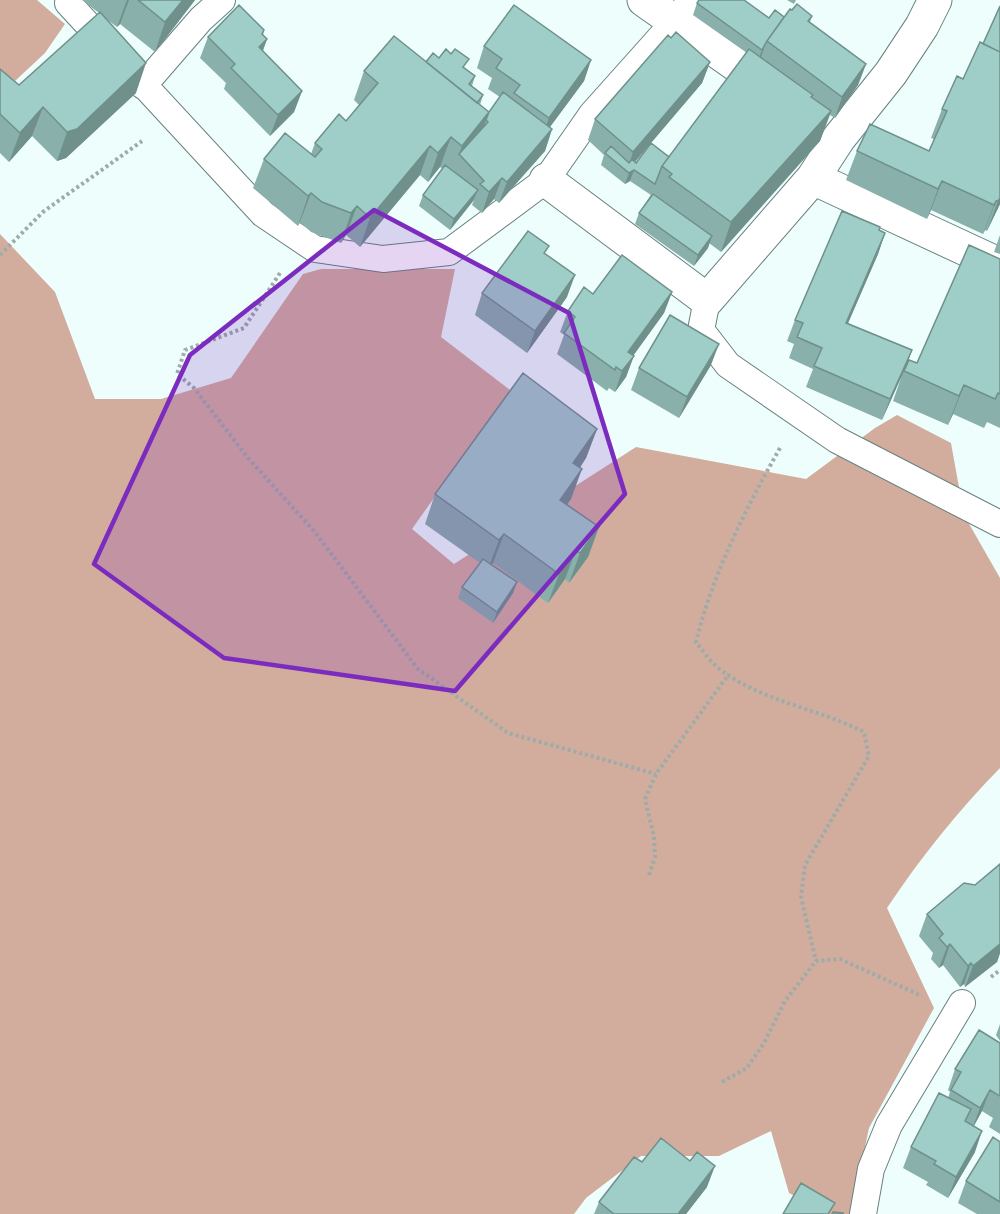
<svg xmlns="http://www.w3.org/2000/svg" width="1000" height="1214" font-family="Lato,sans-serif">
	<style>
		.forest { fill: #d2ad9d }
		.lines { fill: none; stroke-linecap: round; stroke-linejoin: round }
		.service-casing { stroke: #68817e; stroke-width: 28 }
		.minor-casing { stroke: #68817e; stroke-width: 35 }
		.path { stroke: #9eaba9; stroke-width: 4; stroke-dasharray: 3 3; stroke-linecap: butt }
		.service { stroke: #fff; stroke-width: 26 }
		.minor { stroke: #fff; stroke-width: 33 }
		.wall { fill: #89b0ab }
		.shaded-wall { fill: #6f908b }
		.building { fill: #9fcdc7; stroke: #6f908b; stroke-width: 1.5 }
		.marked { fill: #7b2cbf; fill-opacity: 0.2; stroke: #7b2cbf; stroke-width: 4.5; stroke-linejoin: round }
	</style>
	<rect width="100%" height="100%" fill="#eefefc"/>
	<path class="forest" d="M0,0H37L65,24L45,53L15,81L0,69Z
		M0,234L55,292L95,399H161L231,378L303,274L321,269H455L441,337L510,390L412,529L454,564L636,447L806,479L875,428L897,415L951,443L964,515L1000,578V768C957,812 921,857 887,908L934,1008L869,1128L851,1214H828L789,1193L771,1131L719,1156H641L586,1198L574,1214H0Z"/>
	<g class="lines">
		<defs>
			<path id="service" d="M68,3L263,214L315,249L383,259L449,252L546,180L592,114L676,20L691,0
				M143,86L201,19L222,0
				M707,300L701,330L728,365L837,440L1000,524
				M863,1214L871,1169L889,1125L962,1003"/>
			<path id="minor" d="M644,0L775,92
				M813,178L1000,265
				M546,180L707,300L813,178L839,138L891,73L922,26L935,0"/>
		</defs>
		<use href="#service" class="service-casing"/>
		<use href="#minor" class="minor-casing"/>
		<path class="path" d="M0,255L43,212L142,141
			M280,273L244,328L185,350L177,374L194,388L248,458L315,532L418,669L508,733L656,774
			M780,448C745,510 713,573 696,642C702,650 709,660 717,667C759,701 817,708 864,732L869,756L805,865L801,897L816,961
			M649,875L655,857L654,837L645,799L656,774L729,674
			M991,977L1000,970
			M722,1082L747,1068L764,1043L785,1001L816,961L840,959L922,996"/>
		<use href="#service" class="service"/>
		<use href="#minor" class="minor"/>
	</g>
	<path class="wall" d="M82,0H195L155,52L120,24L117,27L105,18L136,93L66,158L57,161L32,136L9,162L0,153V69L19,85L99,13Z
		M787,0H796L794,4Z
		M697,3L769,18L784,17L792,10L812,16L810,22L866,64L858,85L835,118L830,115L820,141L721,252L709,243L708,248L694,266L635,224L639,213L652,193L651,195L630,181L625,184L601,165L604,155L588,140L595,119L671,38L710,62L702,83L635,162L636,163L669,157L747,53L693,15Z
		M1000,6V204L987,231L985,230L983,234L931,210L927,219L846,180L857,151H929L934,139L931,138L942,109L963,79L983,44Z
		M264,30L263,35L267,39L263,51L302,91L294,112L270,136L224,89L226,83L200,58L208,37Z
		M484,46L591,60L584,81L550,127L552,129L545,151L499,203L494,199L482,213L472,205L474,200L450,230L419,206L423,195L443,169L440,167L428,182L420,175L360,247L346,235L341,243L311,232L300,222L298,226L253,188L264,159L311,154L315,143L346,121L359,105L354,100L364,71L426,62L439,58L465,68L475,76L472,86L483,95L480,105L489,112L500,97L488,89L492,78L477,68Z
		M879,230L885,233L878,254L848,323L912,350L905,369L917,363L1000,259V428L987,422L984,428L953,414L948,425L893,401L902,375L882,420L806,387L813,369L789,358L794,344L787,341L795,320Z
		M1000,235V254L994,252Z
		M546,254L567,297L527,353L475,315L482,293Z
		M672,292L664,313L633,356L626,377L615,392L609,388L607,391L557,354L564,335L560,332L568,311L593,294Z
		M711,365L679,418L631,390L639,368Z
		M597,429L586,458L580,468L571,499L567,504L599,527L588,557L569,583L565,579L548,603L493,563L492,565L517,582L513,593L493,623L458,598L462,587L480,563L425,524L435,494Z
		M927,914L1000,953L997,962L965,987L964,984L960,987L943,965L939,968L931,959L933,953L919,936Z
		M1000,1024V1041L996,1035Z
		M1000,1043V1134L989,1127L993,1118L982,1111L974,1126L975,1152L948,1198L926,1185L928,1182L903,1168L911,1147L948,1098L950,1092L948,1090L955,1069Z
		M1000,1142V1214H977L958,1203L966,1181Z
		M642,1162L707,1187L686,1214H594L599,1202Z"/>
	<path class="shaded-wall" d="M127,0H129L120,24L117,27Z
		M183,0H195L155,52L165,22Z
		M267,39L259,60V47Z
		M765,45L761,57L758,61L762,50Z
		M591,60L584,81L541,139L549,118Z
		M710,62L702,83L627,171L633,152Z
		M146,63L136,93L66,158L57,161L67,132Z
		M866,64L858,85L835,118L842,97Z
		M302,91L294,112L270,136L278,115Z
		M43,107L32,136L9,162L20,133Z
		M831,111L820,141L721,252L731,222Z
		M489,112L478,142L459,154L462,146Z
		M552,129L545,151L499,203L507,182Z
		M451,137L440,167L428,182L438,153Z
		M430,146L420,175L360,247L370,218Z
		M634,170L630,181L625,184L629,173Z
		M502,178L494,199L482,213L489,192Z
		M942,181L931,210L927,219L938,189Z
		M478,190L473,201L450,230L454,219Z
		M311,193L300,222L298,226L308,196Z
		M1000,198V204L987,231L998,201Z
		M996,201L985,230L983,234L994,205Z
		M357,206L346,235L341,243L351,213Z
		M885,233L878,254L839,344L846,323Z
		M712,236L708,248L694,266L698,255Z
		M575,275L567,297L527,353L535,331Z
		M672,292L664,313L622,371L628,352Z
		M719,344L711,365L679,418L687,397Z
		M912,350L904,371L882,420L890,399Z
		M634,356L626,377L615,392L622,371Z
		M964,385L953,414L948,425L959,396Z
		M597,429L586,458L562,493L573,463Z
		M582,469L571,499L549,529L560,500Z
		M599,527L588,557L569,583L580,553Z
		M504,534L493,563L488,569L499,540Z
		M576,550L565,579L548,603L559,574Z
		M517,582L513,593L493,623L497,612Z
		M1000,943V953L997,962L965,987L973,966Z
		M950,944L943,965L939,968L947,947Z
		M971,963L964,984L960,987L968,966Z
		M990,1090L982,1111L972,1129L980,1108Z
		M982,1131L975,1152L948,1198L956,1177Z
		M715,1166L707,1187L686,1214H678Z"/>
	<path class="building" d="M138,0H183L165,22Z
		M699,0H744L769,18L775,10L784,17L767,41L762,50L697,3Z
		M797,4L812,16L808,21L866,64L842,97L767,41L790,9L792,10Z
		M239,5L264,30L262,34L267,39L259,47L302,91L278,115L231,68L235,64L208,37Z
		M514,5L591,60L549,118L514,93L520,85L496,68L502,59L484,46Z
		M1000,6V52L983,44Z
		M100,12L146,63L77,129L67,132L43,107L20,133L0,114V69L19,85Z
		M676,32L710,62L633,152L595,119L668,35L671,38Z
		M394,36L489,112L462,146L451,137L438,153L430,146L370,218L357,206L351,213L322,202L311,193L308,196L264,159L285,133L315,157L322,149L315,143L339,114L346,121L378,83L364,71Z
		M980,42L1000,52V198L998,201H996L994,205L942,181L938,189L857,151L870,124L929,151L947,111L942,109L957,76L963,79Z
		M446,49L451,54L455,49L469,59L463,67L475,76L469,84L483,95L477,103L426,62L433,53L439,58Z
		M749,49L813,95L811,97L831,111L731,222L669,177L672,174L662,166Z
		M503,92L552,129L507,182L502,178L489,192L480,184L484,181L459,154L488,122L486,120L489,112Z
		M651,143L669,157L662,166L655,184L634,170L629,173L605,153L611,146L629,163L632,159L636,163Z
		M445,165L478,190L454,219L423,195Z
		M653,194L712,236L698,255L639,213Z
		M842,211L880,227L879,230L885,233L846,323L912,350L890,399L814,366L822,348L797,337L803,323L795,320Z
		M528,231L549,246L544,253L575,275L535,331L482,293Z
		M969,245L1000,259V394L998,393L995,399L964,385L959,396L904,371L909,360L917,363Z
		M622,255L672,292L628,352L634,356L622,371L616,367L615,370L564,333L575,317L568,311L584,287L593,294Z
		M670,315L719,344L687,397L639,368Z
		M523,373L597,429L573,463L582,469L560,500L599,527L580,553L576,550L559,574L504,534L499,540L435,494Z
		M483,559L517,582L497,612L462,587Z
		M1000,864V944L973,966L971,963L968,966L950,944L947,947L939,938L943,934L927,914L964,883L975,885Z
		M979,1030L1000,1043V1096L990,1090L980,1108L951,1090L961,1072L955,1069Z
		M939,1093L971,1109L965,1121L982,1131L956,1177L934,1164L936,1161L911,1147Z
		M993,1137L1000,1142V1202L966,1181Z
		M661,1138L690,1161L697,1152L715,1166L678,1214H614L599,1202L634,1157L642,1162Z
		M801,1183L835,1203L828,1214H783Z
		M833,1212L843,1213V1214H832Z"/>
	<path class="marked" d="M374,210L569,313L625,494L455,691L224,658L94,564L190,355Z"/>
</svg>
